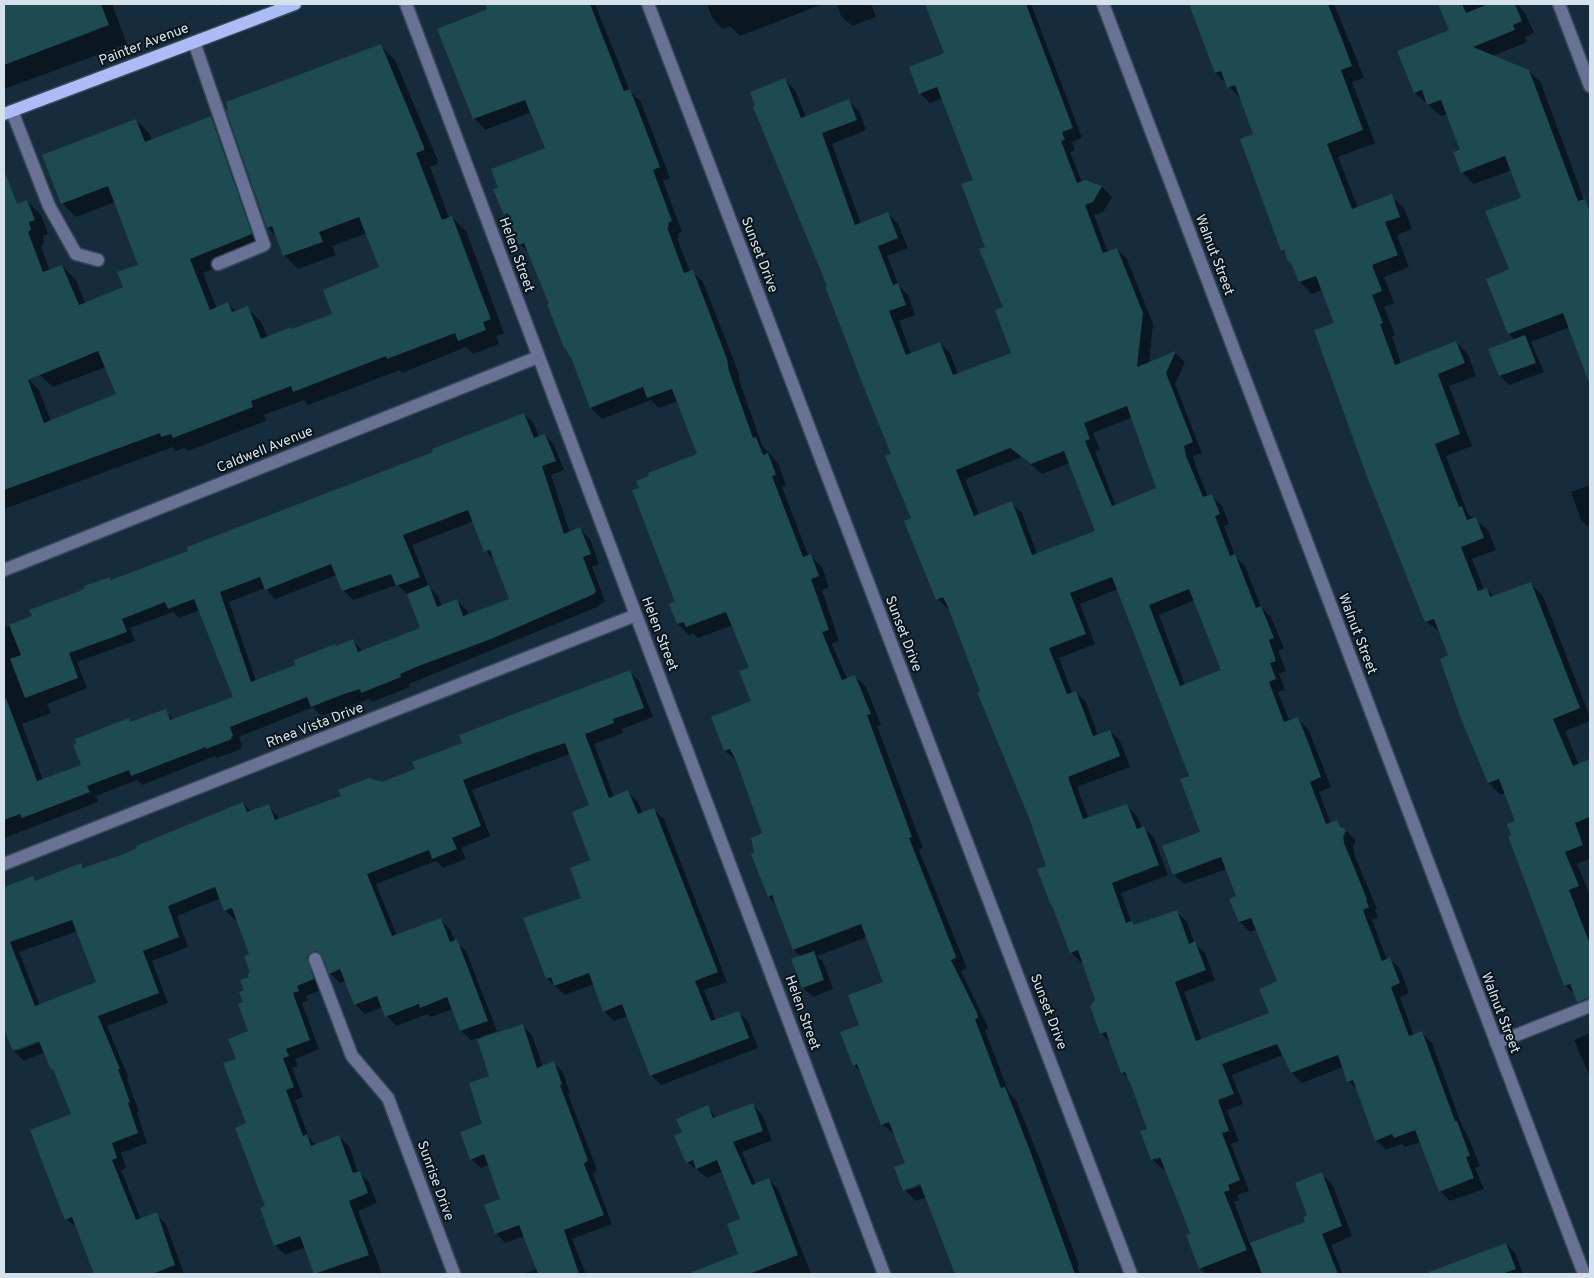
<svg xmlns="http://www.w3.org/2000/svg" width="1594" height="1278" font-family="Overpass,sans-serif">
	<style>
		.shadow { fill: #0007; fill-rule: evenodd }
		.building { fill: #1e4a51; fill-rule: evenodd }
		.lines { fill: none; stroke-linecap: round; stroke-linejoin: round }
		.minor-casing { stroke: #354958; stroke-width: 15 }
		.major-casing { stroke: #354958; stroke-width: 15 }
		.minor { stroke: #697295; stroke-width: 12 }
		.major { stroke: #adbbf6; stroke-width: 12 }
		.labels { text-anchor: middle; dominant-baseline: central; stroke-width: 4; stroke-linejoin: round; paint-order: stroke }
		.street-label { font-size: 14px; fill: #d5e2ec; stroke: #0a141a }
	</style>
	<rect width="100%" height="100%" fill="#162c3c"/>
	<path class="shadow" d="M4,4H112L127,44L4,89Z
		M220,4H230L223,6Z
		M498,4H595L630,91L641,102L670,178L663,181L682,232L678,234L679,238H677L690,272L692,271L703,282L738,371L740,383L762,445L779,465L786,486L782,487L809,557L811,556L822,567L829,587L822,590L839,641L832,644L847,679L855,676L866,687L881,725L877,726L923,848L919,850L966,966V969L961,971L987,1025L988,1029L985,1030L1009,1093L1016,1100L1040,1160L1079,1265L1077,1266L1080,1274H949L955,1272L926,1197L916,1201L905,1190L907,1163L895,1135L882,1124L862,1073L854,1065L860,1025L885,983L867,937L817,956L823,962L833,989L813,997L803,988L793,960L801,957L794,950L777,905L769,897L764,834L737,761L725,751L713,717L753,702L750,668L733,625L698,638L693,633L689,635L678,624L676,603L640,489L699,455L678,401L659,408L651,400L602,419L591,408L573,360L565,348L551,304L530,254L520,244L511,221L505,214L500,188L547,149L532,112L485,130L474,118L438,29ZM926,1181V1183L909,1190V1187Z
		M707,4H823L740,36L730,26L723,29L713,19Z
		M837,4H871L876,17L852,26L841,16Z
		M926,4H1031L1082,138L1072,142L1075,150L1070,152L1082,182L1102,187L1112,197L1103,212L1094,215L1108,252L1117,249L1127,259L1153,324L1149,363L1175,353L1185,362L1175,384L1202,453L1193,456L1196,467L1208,497L1212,496L1222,506L1229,524L1224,526L1236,558L1245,566L1261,607L1271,617L1284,648L1278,651L1286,671L1279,674L1285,690L1278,692L1290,722L1297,718L1308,729L1318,754L1331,787L1319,792L1331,824L1337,822L1347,831H1344L1341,842L1347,831L1356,841L1353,846L1354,854L1377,909L1375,910L1378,918L1372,920L1387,960L1390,959L1400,969L1409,993L1400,997L1414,1036L1422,1033L1432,1043L1463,1129L1466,1132L1480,1166L1475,1168L1484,1189L1450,1201L1440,1191L1421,1142L1405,1147L1402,1144L1386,1150L1376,1140L1358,1090L1348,1081L1343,1067L1302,1083L1292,1073L1283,1055L1232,1075L1243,1104L1227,1110L1239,1141L1231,1144L1249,1191L1237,1195L1239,1200L1234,1202L1250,1245L1307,1223L1321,1174L1332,1184L1352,1236L1331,1245L1343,1274H1206L1200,1268L1192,1234L1166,1168L1163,1170L1152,1159L1149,1129L1129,1079L1122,1072L1111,1043L1102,1034L1091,1006L1096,1000L1083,962L1081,963L1071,952L1052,905L1039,870L1047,866L950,608L948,609L937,599L893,454L828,286L785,80L795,90L806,117L848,101L859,111L866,130L832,144L861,224L888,214L898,224L908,248L887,256L899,286L908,295L915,315L899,321L911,354L940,343L950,353L958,374L1013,353L1005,308L987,248L975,180L943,98L930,103L920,93L946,54ZM1133,417L1157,489L1116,506L1095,451L1100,450L1093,433ZM1022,457L1042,474L1070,463L1096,532L1037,554L1022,513L1011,503L979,515L966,481L968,478ZM1118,589L1190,777L1202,833L1174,874L1184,884L1227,869L1238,897L1231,900L1240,922L1250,932L1257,929L1278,982L1271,1014L1202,1040L1184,992L1215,980L1205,953L1195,944L1187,922L1177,912L1135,926L1132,923L1121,893L1168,875L1154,838L1144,828H1142L1137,816L1127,806L1089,819L1077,787L1130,767L1120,741L1110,731L1098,735L1086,702L1076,692L1072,693L1059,658L1095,644L1080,604ZM1195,600L1223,671L1185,685L1159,615ZM1167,1156L1156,1160V1157Z
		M1190,4H1334L1355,55L1364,78L1352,82L1375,143L1338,157L1358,208L1391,196L1404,208L1412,229L1397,235L1409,267L1384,277L1394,303L1384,307L1395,335L1392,336L1401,364L1456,342L1468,354L1476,376L1449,386L1472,446L1446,456L1468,514L1488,530L1496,550L1472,559L1484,590L1487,589L1494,597L1531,584L1543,596L1590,717V721L1565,731L1579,765L1590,761V859L1577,864L1590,895V1006L1588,1007L1565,985L1512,836L1517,822L1505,793L1501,795L1489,783L1450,656L1441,633L1426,621L1335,323L1322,290L1312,294L1300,282L1293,265L1282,250L1255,134L1241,99L1216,73Z
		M1440,4H1517L1525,13L1534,33L1525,37L1527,42L1492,56L1529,71L1541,83L1590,216V382L1570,327L1531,342L1544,372L1509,385L1500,375L1515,340L1509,334L1488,279L1511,270L1523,198L1512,170L1474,184L1462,172L1461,150L1447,114L1441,116L1415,93L1399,52L1450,31Z
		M381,46L395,60L438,161L437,164L430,167L449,218L452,217L466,231L504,333L496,336L499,344L473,354L466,347L402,373L400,370L308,405L304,400L264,415L266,421L188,451L184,448L176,451L173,447L4,509V386L25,376L39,390L51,421L117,395L106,367L53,387L4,343V206L12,202L16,206L27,201L41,215L48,234L43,236L44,244L41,246L50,271L62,266L76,280L85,303L125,288L139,265L115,202L76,217L62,203L136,120L150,134L152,141L211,117L224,131L265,248L203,273L217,309L228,304L237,312L247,308L261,322L268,338L333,314L380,268L367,233L332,246L336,255L298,269L284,255L277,237L268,228Z
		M524,414L534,424L539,437L545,435L554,445L564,470L551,475L570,533L580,529L590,539L599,564L592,567L605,601L597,607L426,677L409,684L410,687L372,702L369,699L321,716L313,707L239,737L242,746H240L241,749L217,758L215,756L142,785L137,780L96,796L98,802L4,838V628L33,617L110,578L113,581L435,453ZM474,521L486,551L495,561L511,600L469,616L467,610L457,601L442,606L438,596L429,587L412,545ZM337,575L343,590L353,600L397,585L408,594L422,629L363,651L353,641L256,681L229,602L265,588L275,599ZM200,610L235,697L174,720L165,711L132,723L128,720L83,766L43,780L22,724L51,713L47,704L87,688L77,662L135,641L130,628L173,612L179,618Z
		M1590,485V529L1581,520L1571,492Z
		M629,671L639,681L653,717L622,729L623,733L594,744L614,797L628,792L638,802L643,814L654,810L664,819L727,982L704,990L716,1021L738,1012L748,1022L758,1048L661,1085L651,1075L628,1016L614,1021L604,1011L594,984L565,995L547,979L525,918L583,898L591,861L590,806L570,754L472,790L490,836L461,848L466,859L443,868L436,861L376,884L397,936L440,919L450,929L455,941L466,951L497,1031L481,1037L482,1039L522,1025L532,1035L543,1067L554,1063L563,1072L570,1094H568L597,1170L593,1174L612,1224L572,1239L586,1274H522L537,1269L524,1236L505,1243L496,1233L502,1199L489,1165L481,1168L471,1159L484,1125L491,1077L477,1038L471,1040L461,1031L453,1009L431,1017L428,1014L396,1026L387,1016L383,1007L365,1014L355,1004L346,981L340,983L330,973L324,961L318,964L323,989L306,996L308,1000L302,1003L319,1049L295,1059L298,1066L292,1068L303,1097L295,1100L309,1138L316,1145L339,1137L349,1146L358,1172L369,1182L377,1203L358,1211L382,1274H316L306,1247L285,1255L275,1245L247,1124L237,1060L250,1032L245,1003L246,991L252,973L251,955L237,919L235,920L225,910L221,898L177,916L188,947L152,961L168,1003L107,1026L129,1079H127L139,1112L137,1113L147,1143L121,1153L126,1168L121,1170L141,1220L156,1214L166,1224L184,1274H96L77,1228L66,1219L72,1115L57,1074L52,1069L45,1052L24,1061L14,1051L4,1026V1020L11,1017L4,1000V893L81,864L86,869L125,855L243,803L252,812L269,806L280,820L382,783L417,770L463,743ZM78,931L98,983L40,1006L19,952ZM44,1038L45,1040L17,1051V1048Z
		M1590,1033V1077L1574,1040Z
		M752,1105L762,1114L772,1140L742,1152L756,1185L769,1180L778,1189L811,1274H736L730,1259L740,1255L741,1220L723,1171L707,1178L687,1162L684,1133L707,1107L717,1118Z
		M1506,1244L1515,1253L1523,1274H1427Z"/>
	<path class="building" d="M4,4H101L109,25L4,65Z
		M485,4H590L624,91L630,89L660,167L653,170L672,221L668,223L669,227H667L684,273L693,270L727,359L729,371L753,438L756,437L763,455L768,453L776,475L772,476L803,557L811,554L819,576L811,579L829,630L822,632L842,680L855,675L871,714L867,715L912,837L909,838L955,954L956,958L951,960L977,1013L978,1018L975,1019L1001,1088L1005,1087L1029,1148L1075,1274H955L920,1184L903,1191L894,1167L905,1163L889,1122L881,1125L857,1064L853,1066L840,1032L859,1025L848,995L883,982L861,924L793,950L772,895L768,897L751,854L754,852L751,838L762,833L737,763L730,749L724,751L711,717L751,701L739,671L749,668L726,612L686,627L684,622L677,624L669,604L675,602L632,490L639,488L636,481L649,476L648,473L697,454L672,389L647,398L643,387L590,408L572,360L565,348H564L547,304H549L524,243L519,245L507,213L504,215L493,189L498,188L491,169L545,148L525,100L473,119L437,29L487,9Z
		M925,4H1026L1073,128L1062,132L1065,140L1061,141L1077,183L1085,180L1102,186L1093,202L1085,205L1103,253L1117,248L1143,313L1137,367L1176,351L1166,373L1193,442L1184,446L1186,456L1203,497L1212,494L1220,514L1215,516L1230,556L1235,554L1256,608L1261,606L1274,638L1269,640L1276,661L1270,663L1276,679L1269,682L1284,722L1298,717L1308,742L1321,777L1310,782L1326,824L1337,820L1340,826L1346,830L1343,835L1344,843L1367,899L1366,900L1369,907L1363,910L1382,961L1390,957L1400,983L1391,987L1409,1036L1422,1031L1455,1121H1457L1470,1156L1466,1157L1474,1178L1439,1192L1415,1130L1394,1138L1392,1134L1375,1141L1353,1080L1347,1082L1338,1055L1291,1073L1277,1044L1222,1064L1234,1094L1218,1100L1229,1131L1222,1133L1240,1180L1228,1185L1230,1190L1224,1192L1247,1250L1199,1269L1186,1235L1190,1233L1160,1157L1151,1160L1140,1131L1147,1129L1131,1085L1125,1072L1121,1073L1106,1032L1100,1034L1090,1006L1095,1000L1078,950L1070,953L1052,905L1051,906L1037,869L1046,866L1029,818L977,692L980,691L948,607L943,597L936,600L904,521L911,518L885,456L891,454L861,380L825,286H827L753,107L755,106L750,92L785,78L801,118L849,99L857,120L822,133L855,225L888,212L898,238L878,246L893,285L898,283L906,305L889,311L906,355L940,342L953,375L1011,353L995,310L1003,307L979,249L985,247L962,186L961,184L973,180L937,87L919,94L909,67L944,53ZM1127,406L1156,488L1112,506L1085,441L1090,439L1084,423ZM1010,448L1031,464L1064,451L1095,531L1032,555L1012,501L974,516L956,470ZM1112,577L1189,776L1180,779L1200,832L1162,846L1173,875L1221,857L1236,896L1229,899L1239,922L1251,918L1277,981L1259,989L1269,1013L1196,1041L1175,982L1206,970L1195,941L1189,944L1177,910L1134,925L1132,921L1126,923L1112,883L1159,865L1144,826L1137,829L1127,804L1083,819L1068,777L1120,756L1110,730L1093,736L1076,691L1067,694L1049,648L1086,634L1070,593ZM1189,589L1221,670L1180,686L1149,605Z
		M1189,4H1328L1343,42L1352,66L1341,70L1363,130L1327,144L1352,209L1392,194L1400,217L1385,222L1398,255L1372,265L1382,291L1372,295L1383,323L1380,324L1395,365L1456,341L1465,363L1438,374L1460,434L1435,444L1459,507L1462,506L1467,520L1476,517L1484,538L1461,547L1478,591L1487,588L1490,597L1531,582L1580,708L1553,719L1573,766L1590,759V817L1575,823L1583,845L1565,852L1579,886L1569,890L1590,944V998L1577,1002L1570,984L1564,986L1508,836L1511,835L1507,824L1515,821L1499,779L1488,783L1461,719L1440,659L1448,655L1434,619L1425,622L1422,615L1366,474L1314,330L1334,323L1316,276L1299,282L1290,261L1288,262L1284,250L1281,251L1240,139L1253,134L1235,85L1227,88L1221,71L1215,73Z
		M1438,4H1462L1466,13L1488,4H1515L1522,21L1513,25L1515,30L1473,47L1529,70L1578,201L1585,199L1590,213V380H1588L1563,313L1508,334L1486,279L1509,269L1485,211L1521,198L1505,156L1461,173L1453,152L1460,150L1441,100L1427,105L1422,90L1414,93L1397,51L1449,30Z
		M381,44L424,147V150L416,153L442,220L452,216L481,293L491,319L483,322L486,330L458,341L455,333L387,359L386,356L293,392L291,386L251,401L253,407L173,438L171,434L161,437L160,433L4,490V175H6L17,204L27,200L35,220L29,222L31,230L28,232L43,272L62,265L79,305L123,287L117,272L138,265L108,186L61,204L42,155L136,119L145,142L211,116L252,234L190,259L210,310L228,302L232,312L248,306L261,339L291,327L292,329L332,314L323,290L379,267L359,217L319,232L323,242L283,256L272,226L267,228L226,110L228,109L226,102ZM98,351L116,394L44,423L28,380Z
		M1525,335L1536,363L1499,376L1488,349Z
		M524,413L534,438L545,434L556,461L542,466L564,534L580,527L591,554L583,557L596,591L594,594L491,639L416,667L400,674L401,677L361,693L360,689L344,694L311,707L307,697L230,727L233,736L231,737L232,739L206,749V747L131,776L129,770L87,786L90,792L22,818L20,814L4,820V699L6,698L37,781L81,765L73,745L76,744L75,739L129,718L130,722L166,709L170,720L233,697L194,599L168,609L165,602L122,619L127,632L69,653L78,678L25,698L10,659L21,655L9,625L32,616L29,610L80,591L85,588L84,586L110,577L111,580L188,551L187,547L433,452L432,449ZM468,510L484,552L490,550L509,599L463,616L457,599L437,607L429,585L407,594L420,628L358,652L353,639L336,646L335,644L294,660L295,665L251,682L220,592L260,577L265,590L331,564L342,591L391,574L396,586L420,577L403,535Z
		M630,670L644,708L613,719L614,723L585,734L609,798L628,790L638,814L654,808L718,972L695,981L711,1021L739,1011L749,1038L650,1076L622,1004L603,1012L589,973L554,986L551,977L546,979L523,918L581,898L570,868L590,860L572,812L589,805L565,743L535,753L463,780L481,826L452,838L457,849L432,859L429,850L367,874L392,936L441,918L450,942L457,939L488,1021L460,1031L447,997L420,1008L419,1004L385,1017L377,996L354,1005L340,969L329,974L322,956L316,951L309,954L307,958L314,979L297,986L299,991L293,993L310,1040L286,1049L289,1056L283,1058L294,1087L286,1090L303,1136L307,1134L311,1146L339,1135L353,1173L360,1171L368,1193L349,1201L369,1255L314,1274L300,1236L274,1246L260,1208L265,1206L235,1128L246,1123L223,1063L236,1059L228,1039L248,1031L238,1004L243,1002L239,992L244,990L240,980L249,977L247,974L250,973L244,956L249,954L232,908L224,911L215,887L168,906L179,937L143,951L159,993L98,1016L120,1069H118L130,1102L128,1103L138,1133L112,1143L117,1158L112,1160L136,1220L157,1212L175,1265L152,1274H94L72,1217L65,1220L62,1213L30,1130L71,1114L53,1069L51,1070L39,1041L13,1051L4,1029V887L33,876L35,881L81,863L83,868L124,854L137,848L136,846L243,802L247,812L269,804L275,820L341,796L338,790L369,778L382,782L415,769L412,762L462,743L459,735ZM72,920L96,982L35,1006L10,942Z
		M814,951L824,980L802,988L791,959Z
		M523,1024L537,1068L554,1061L562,1084L560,1085L588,1160L584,1164L604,1215L564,1230L579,1274H538L519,1225L495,1234L484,1205L500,1199L484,1154L470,1160L460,1132L482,1124L469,1083L489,1076L477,1039Z
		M753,1103L763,1131L733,1142L752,1185L769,1178L798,1255L749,1274H692V1272L738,1254L727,1224L740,1219L717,1160L696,1169L693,1160L686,1163L674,1136L682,1132L676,1119L708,1105L713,1118Z
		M1322,1172L1342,1226L1322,1234L1338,1274H1262L1250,1243L1305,1222L1303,1217L1307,1215L1295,1183Z
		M1506,1243L1516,1269L1502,1274H1429V1272Z"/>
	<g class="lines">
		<defs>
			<path id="minor" d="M406,4L884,1274
				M648,4L1131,1274
				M1103,4L1584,1274
				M1559,4L1590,86
				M194,42L264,245L218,264
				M12,111L49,206L76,254L98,260
				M4,570L538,357
				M4,864L636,615
				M315,959L352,1056L388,1098L454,1274
				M1496,1043L1590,1006"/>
			<path id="major" d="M4,114L295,4"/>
		</defs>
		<use href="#minor" class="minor-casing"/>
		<use href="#major" class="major-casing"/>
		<use href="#minor" class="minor"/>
		<use href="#major" class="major"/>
	</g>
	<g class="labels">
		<g class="street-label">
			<text transform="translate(144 45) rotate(-21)">Painter Avenue</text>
			<text transform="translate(516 255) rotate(70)">Helen Street</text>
			<text transform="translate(759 255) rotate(69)">Sunset Drive</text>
			<text transform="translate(1214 255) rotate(69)">Walnut Street</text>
			<text transform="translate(265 450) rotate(-22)">Caldwell Avenue</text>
			<text transform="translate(659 634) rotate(69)">Helen Street</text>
			<text transform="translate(903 634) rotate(69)">Sunset Drive</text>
			<text transform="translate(1357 634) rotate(69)">Walnut Street</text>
			<text transform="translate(315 726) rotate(-21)">Rhea Vista Drive</text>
			<text transform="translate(1048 1012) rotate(69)">Sunset Drive</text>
			<text transform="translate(802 1013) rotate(70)">Helen Street</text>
			<text transform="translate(1500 1013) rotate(69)">Walnut Street</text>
			<text transform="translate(435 1181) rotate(70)">Sunrise Drive</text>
		</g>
	</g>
	<rect width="1594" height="1278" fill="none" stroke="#d5e2ec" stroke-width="10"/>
</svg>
